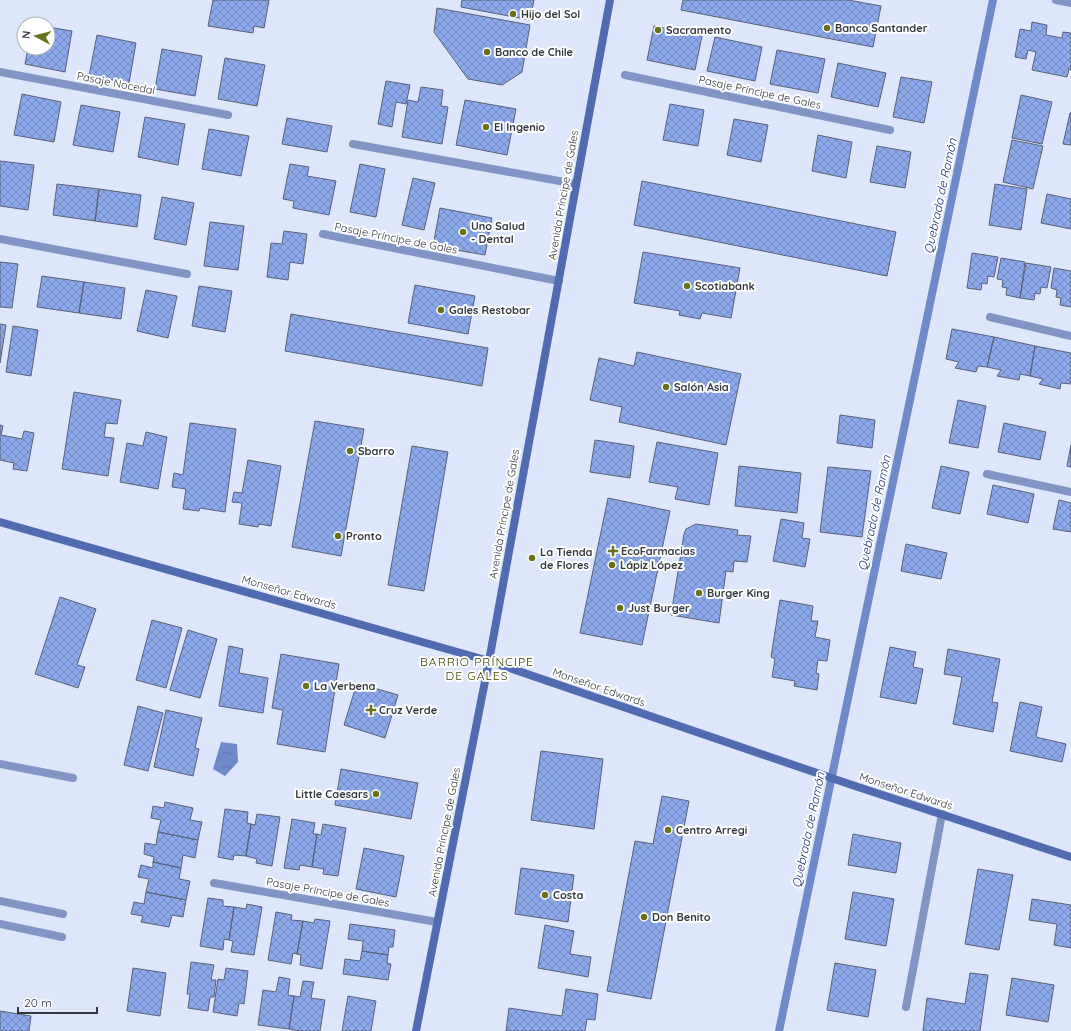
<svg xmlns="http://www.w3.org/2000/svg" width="1071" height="1031" font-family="Quicksand,sans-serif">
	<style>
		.water { fill: url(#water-ripples) }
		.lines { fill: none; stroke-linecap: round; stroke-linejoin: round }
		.stream { stroke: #6f8acb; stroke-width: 8 }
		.building { fill: url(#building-cross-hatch); stroke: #586177 }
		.street { stroke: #8095c3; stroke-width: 8 }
		.secondary { stroke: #506baf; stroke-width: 8 }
		.poi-dot { fill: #67711a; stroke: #fff; stroke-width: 1.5 }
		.labels { text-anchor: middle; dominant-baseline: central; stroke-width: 4; stroke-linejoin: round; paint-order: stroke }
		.poi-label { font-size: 11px; font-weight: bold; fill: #323740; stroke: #fff; text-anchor: start }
		.street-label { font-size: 11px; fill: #323740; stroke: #fff }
		.water-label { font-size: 12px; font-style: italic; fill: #152c78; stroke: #fff }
		.neighbourhood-label { font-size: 12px; letter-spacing: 1px; fill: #394001; stroke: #fff }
	</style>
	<defs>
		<pattern id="water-ripples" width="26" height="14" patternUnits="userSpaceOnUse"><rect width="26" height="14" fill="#6f8acb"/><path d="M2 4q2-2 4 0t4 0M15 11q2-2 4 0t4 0" fill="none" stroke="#5c72a6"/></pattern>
		<pattern id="building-cross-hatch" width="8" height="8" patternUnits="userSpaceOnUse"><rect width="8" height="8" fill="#8ba8eb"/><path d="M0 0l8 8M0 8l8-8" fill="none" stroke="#728ac0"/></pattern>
	</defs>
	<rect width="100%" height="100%" fill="#dde6fb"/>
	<path class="water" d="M221,742L237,744L238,762L225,776L213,769Z"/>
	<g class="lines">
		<path class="stream" d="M779,1031L993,0"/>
	</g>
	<path class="building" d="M213,0H269L264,28L254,26L253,33L208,26Z
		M462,0H534L530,20L461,7Z
		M683,0H848L881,6L873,47L681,10Z
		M437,8L530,25L522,72L502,85L468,79L434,32Z
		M1032,22L1047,25L1046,35L1062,38L1063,32L1071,33V70L1069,69L1067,77L1032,70L1036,52L1028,50L1026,59L1015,57L1020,29L1031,31Z
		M654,26L702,36L695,70L647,60Z
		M48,27L72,31L65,72L25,64L28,48H48Z
		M97,35L136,43L129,83L89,76Z
		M715,37L762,47L755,81L707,71Z
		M162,49L202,56L195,96L155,89Z
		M777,50L825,59L818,93L770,84Z
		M225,58L265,65L257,106L218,99Z
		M838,63L886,73L878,107L831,97Z
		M901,77L932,82L924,123L893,117Z
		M386,81L410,85L406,104L396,102L392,127L378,124Z
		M421,87L443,90L441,106L448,107L442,144L402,137L408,100L418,102Z
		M22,94L61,102L54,142L14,135Z
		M1021,95L1052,102L1042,144L1012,138Z
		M465,100L516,109L507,155L456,145Z
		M670,104L704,110L698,146L663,140Z
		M81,105L120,112L113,152L73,145Z
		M1070,113H1071V145L1063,144Z
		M145,117L185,124L178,165L138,157Z
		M287,118L332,126L327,152L282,144Z
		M734,119L768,125L761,162L727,155Z
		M209,129L249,136L241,176L202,169Z
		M818,135L852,142L846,178L812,171Z
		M1012,140L1043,146L1033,189L1003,182Z
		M877,146L911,152L905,188L870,182Z
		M0,161L34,165L28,210L0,206Z
		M290,164L309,167L307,176L336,181L329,215L293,208L294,201L283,199Z
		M360,164L385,169L376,217L350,212Z
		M413,178L435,183L424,230L402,225Z
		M642,181L896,232L887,276L634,225Z
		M57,184L99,189L95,221L53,215Z
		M995,184L1027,189L1021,230L989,225Z
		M99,189L141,195L137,227L95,221Z
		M1047,194L1071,199V229L1041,223Z
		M162,197L194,203L186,245L154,239Z
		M440,208L492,218L485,255L433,246Z
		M210,222L244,226L238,270L204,266Z
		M284,231L307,234L303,264L290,262L288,280L267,277L271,243L282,244Z
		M643,252L740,268L731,318L702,313L700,319L679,315L680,311L634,303Z
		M972,253L998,257L994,277L988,276L987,284L982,283L981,290L967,288Z
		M1001,258L1025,262L1020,298L1006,295L1007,288L1002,287L1003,280L997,279Z
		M0,262L18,264L12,308L0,307Z
		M1026,263L1051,267L1047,288L1041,287L1040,294L1035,293L1034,300L1020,298Z
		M1054,268L1071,271V307L1060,305L1061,298L1056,297L1057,290L1051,288Z
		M42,276L84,282L79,313L37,307Z
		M84,282L125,288L121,319L79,313Z
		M415,285L475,296L468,334L408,323Z
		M199,286L232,291L225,332L192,326Z
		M146,290L177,296L168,338L137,331Z
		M291,314L488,348L482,386L285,351Z
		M0,324L6,325L0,363Z
		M13,326L38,330L31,376L6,372Z
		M952,329L994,337L987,367L978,366L976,372L955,368L959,362L946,359Z
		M994,337L1035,346L1030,376L1020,374L1019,380L997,376L1001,370L987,367Z
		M1035,346L1071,353V384L1061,383L1060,389L1039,384L1043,379L1030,376Z
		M637,352L741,374L726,445L619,422L622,407L590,400L599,358L634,366Z
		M74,392L121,400L117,424L106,423L104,437L114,438L108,476L62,469Z
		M958,400L986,406L978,448L949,443Z
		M840,415L875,420L872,448L837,443Z
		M315,421L364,429L341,556L292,547Z
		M190,423L236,429L225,512L200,508L199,511L183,509L186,489L172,487L174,473L183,475Z
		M1004,423L1046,432L1040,460L998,452Z
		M0,425L3,426L1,435L22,439L24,431L34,433L27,471L13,469L14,463L0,460Z
		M146,432L167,437L158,489L120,482L127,443L143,446Z
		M595,440L634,446L630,478L590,472Z
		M657,442L718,453L709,505L675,499L678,487L649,482Z
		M1071,445V467L1067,466Z
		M412,446L448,452L424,591L388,585Z
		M248,460L281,466L271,526L259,524L258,527L239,524L242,503L232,502L234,492L242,493Z
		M739,466L801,473L797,513L735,506Z
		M941,466L969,472L960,514L932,508Z
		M828,467L871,471L862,537L820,532Z
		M993,485L1034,494L1028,523L987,514Z
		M608,498L670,511L642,645L580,633Z
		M1059,500L1071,503V532L1053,529Z
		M781,519L804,523L802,538L810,539L805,567L773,561Z
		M696,524L738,530L737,535L751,536L747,562L734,561L733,572L726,571L719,623L671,615L684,534L686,529Z
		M906,544L947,553L941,579L901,571Z
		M60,597L96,609L77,665L85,667L78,688L35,674Z
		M780,600L813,606L811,621H818L815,637L830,640L827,661L818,660L816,673L819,674L817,690L794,686L795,681L772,677L775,659L771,657Z
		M152,620L182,628L166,688L136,680Z
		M188,630L217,639L200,698L170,690Z
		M229,646L243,649L239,673L268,678L263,713L219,706Z
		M890,647L916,652L913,667L923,669L916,704L880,697Z
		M948,649L1000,659L992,702L998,703L993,732L953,724L962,677L944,674Z
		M281,654L339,664L325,752L277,744L283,710L272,708Z
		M357,683L398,695L385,738L344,725Z
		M1020,702L1042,707L1036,737L1066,744L1062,762L1010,751Z
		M138,706L163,713L148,771L124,765Z
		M166,710L202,718L195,748L199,749L193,776L154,767Z
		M541,751L603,759L594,829L531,820Z
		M341,769L418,783L411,819L335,805Z
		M662,796L689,801L651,999L607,991L635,841L653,844Z
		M165,802L193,808L190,820L202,822L198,840L158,832L161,820L151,818L153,806L164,808Z
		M225,809L248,812L247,823L251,824L246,856L234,855L233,860L218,857Z
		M257,814L280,817L272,866L256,863L257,859L246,856L251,824L255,825Z
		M292,819L315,823L313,834H317L312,867L300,865L299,870L284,868Z
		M323,824L346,828L338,876L323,874L324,869L312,867L317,834L321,835Z
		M158,832L198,840L195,858L183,855L181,868L153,862L154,857L144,854L145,843L156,845Z
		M853,834L901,843L896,873L848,865Z
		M364,848L404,856L396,897L356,889Z
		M153,862L181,868L179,879L190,881L186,900L146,892L149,879L138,877L141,865L153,868Z
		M521,868L574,875L568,922L515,914Z
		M978,869L1013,875L999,950L965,944Z
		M146,892L186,900L183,917L172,915L169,927L141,922L143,916L131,914L134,902L144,904Z
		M853,892L894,899L886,946L845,939Z
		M208,898L223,900V906L234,907L229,940L224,939L223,950L200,946Z
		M1032,899L1071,905V948L1054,945L1057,924L1029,920Z
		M247,904L262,907L254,955L231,952L233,941L229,940L234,907L246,909Z
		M276,912L292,915L291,920L303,921L297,954L293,953L291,964L268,960Z
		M315,919L330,921L322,969L300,965L301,955L297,954L303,921L314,923Z
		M350,924L395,930L393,947H389L388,955L362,951L363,941L348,939Z
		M545,925L574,931L570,954L591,957L588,977L538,968Z
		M362,951L388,955L387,963L391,964L388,980L343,974L345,959L360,961Z
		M191,962L214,965L211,980H216L214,997H210L208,1011L188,1008L190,994H187Z
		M835,963L876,970L868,1017L827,1010Z
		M133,968L166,973L160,1016L127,1011Z
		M226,968L248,971L244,1004L239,1003L237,1016L213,1012L218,979L224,980Z
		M970,973L988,975L980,1031H923L927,998L965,1004Z
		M279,977L290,979L288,995L294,996L289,1029L258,1025L263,990L276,992Z
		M1012,978L1054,985L1048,1022L1006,1015Z
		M303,981L314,982L311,998L325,1000L320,1031H299L289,1029L294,996L300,997Z
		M566,989L598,994L595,1020L587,1019L585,1031H506L509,1008L562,1016Z
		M348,996L376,1001L371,1031H342Z
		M0,1011L31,1016L29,1031H0Z"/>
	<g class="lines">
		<path class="street" d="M1056,0L1071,3
			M0,72L228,115
			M625,75L890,130
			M353,144L576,184
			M323,234L559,281
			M0,239L187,274
			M990,317L1071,336
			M987,474L1071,492
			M0,764L73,778
			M214,883L437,922
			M0,901L63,914
			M0,924L62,937
			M906,1007L942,814"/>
		<path class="secondary" d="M0,522L489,661L852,785L1071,857
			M416,1031L489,661L610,0"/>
	</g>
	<g class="poi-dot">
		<circle cx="513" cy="14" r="4"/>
		<circle cx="827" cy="28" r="4"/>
		<circle cx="658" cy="30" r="4"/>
		<circle cx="487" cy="52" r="4"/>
		<circle cx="486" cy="127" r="4"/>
		<circle cx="463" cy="232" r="4"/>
		<circle cx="687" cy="286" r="4"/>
		<circle cx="441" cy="310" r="4"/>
		<circle cx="666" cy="387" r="4"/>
		<circle cx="350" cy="451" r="4"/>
		<circle cx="338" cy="536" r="4"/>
		<path d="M611 545h4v4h4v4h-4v4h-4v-4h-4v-4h4z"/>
		<circle cx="532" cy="558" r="4"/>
		<circle cx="612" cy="565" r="4"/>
		<circle cx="699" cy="593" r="4"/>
		<circle cx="620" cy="608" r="4"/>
		<circle cx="306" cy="686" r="4"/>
		<path d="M369 704h4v4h4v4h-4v4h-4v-4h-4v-4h4z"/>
		<circle cx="376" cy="794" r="4"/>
		<circle cx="668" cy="830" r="4"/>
		<circle cx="545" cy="895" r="4"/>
		<circle cx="644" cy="917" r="4"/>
	</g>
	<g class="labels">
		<g class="poi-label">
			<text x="521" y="14">Hijo del Sol</text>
			<text x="835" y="28">Banco Santander</text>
			<text x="666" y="30">Sacramento</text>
			<text x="495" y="52">Banco de Chile</text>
			<text x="494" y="127">El Ingenio</text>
			<text x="471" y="226">Uno Salud<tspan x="471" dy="13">- Dental</tspan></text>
			<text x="695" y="286">Scotiabank</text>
			<text x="449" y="310">Gales Restobar</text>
			<text x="674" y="387">Salón Asia</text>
			<text x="358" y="451">Sbarro</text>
			<text x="346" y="536">Pronto</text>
			<text x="621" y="551">EcoFarmacias</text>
			<text x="540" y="552">La Tienda<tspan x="540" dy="13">de Flores</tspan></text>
			<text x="620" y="565">Lápiz López</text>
			<text x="707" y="593">Burger King</text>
			<text x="628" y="608">Just Burger</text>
			<text x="314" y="686">La Verbena</text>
			<text x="379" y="710">Cruz Verde</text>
			<text x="368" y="794" text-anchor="end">Little Caesars</text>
			<text x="676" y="830">Centro Arregi</text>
			<text x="553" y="895">Costa</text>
			<text x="652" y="917">Don Benito</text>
		</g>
		<g class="street-label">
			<text transform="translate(116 83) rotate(11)">Pasaje Nocedal</text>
			<text transform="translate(760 92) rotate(12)">Pasaje Príncipe de Gales</text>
			<text transform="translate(563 195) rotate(-80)">Avenida Príncipe de Gales</text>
			<text transform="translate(396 238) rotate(11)">Pasaje Príncipe de Gales</text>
			<text transform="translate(504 514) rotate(-80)">Avenida Príncipe de Gales</text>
			<text transform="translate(289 592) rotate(16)">Monseñor Edwards</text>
			<text transform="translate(599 687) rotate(19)">Monseñor Edwards</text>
			<text transform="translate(906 791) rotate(18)">Monseñor Edwards</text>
			<text transform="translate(444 832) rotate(-79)">Avenida Príncipe de Gales</text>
			<text transform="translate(328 892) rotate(10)">Pasaje Príncipe de Gales</text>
		</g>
		<g class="water-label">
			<text transform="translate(940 196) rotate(-78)">Quebrada de Ramón</text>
			<text transform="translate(874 513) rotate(-78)">Quebrada de Ramón</text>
			<text transform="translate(808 830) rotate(-78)">Quebrada de Ramón</text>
		</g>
		<g class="neighbourhood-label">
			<text x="477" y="661">BARRIO PRÍNCIPE<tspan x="477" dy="14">DE GALES</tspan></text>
		</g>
	</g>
	<g transform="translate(36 36) rotate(277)"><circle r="19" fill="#ffffff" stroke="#adafb3"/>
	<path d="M0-3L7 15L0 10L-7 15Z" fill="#67711a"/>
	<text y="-6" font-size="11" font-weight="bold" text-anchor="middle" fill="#323740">N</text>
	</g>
	<path d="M18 1007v6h79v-6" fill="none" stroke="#323740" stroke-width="2"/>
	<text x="24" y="1007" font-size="12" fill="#323740" stroke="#ffffff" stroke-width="3" paint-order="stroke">20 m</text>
</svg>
